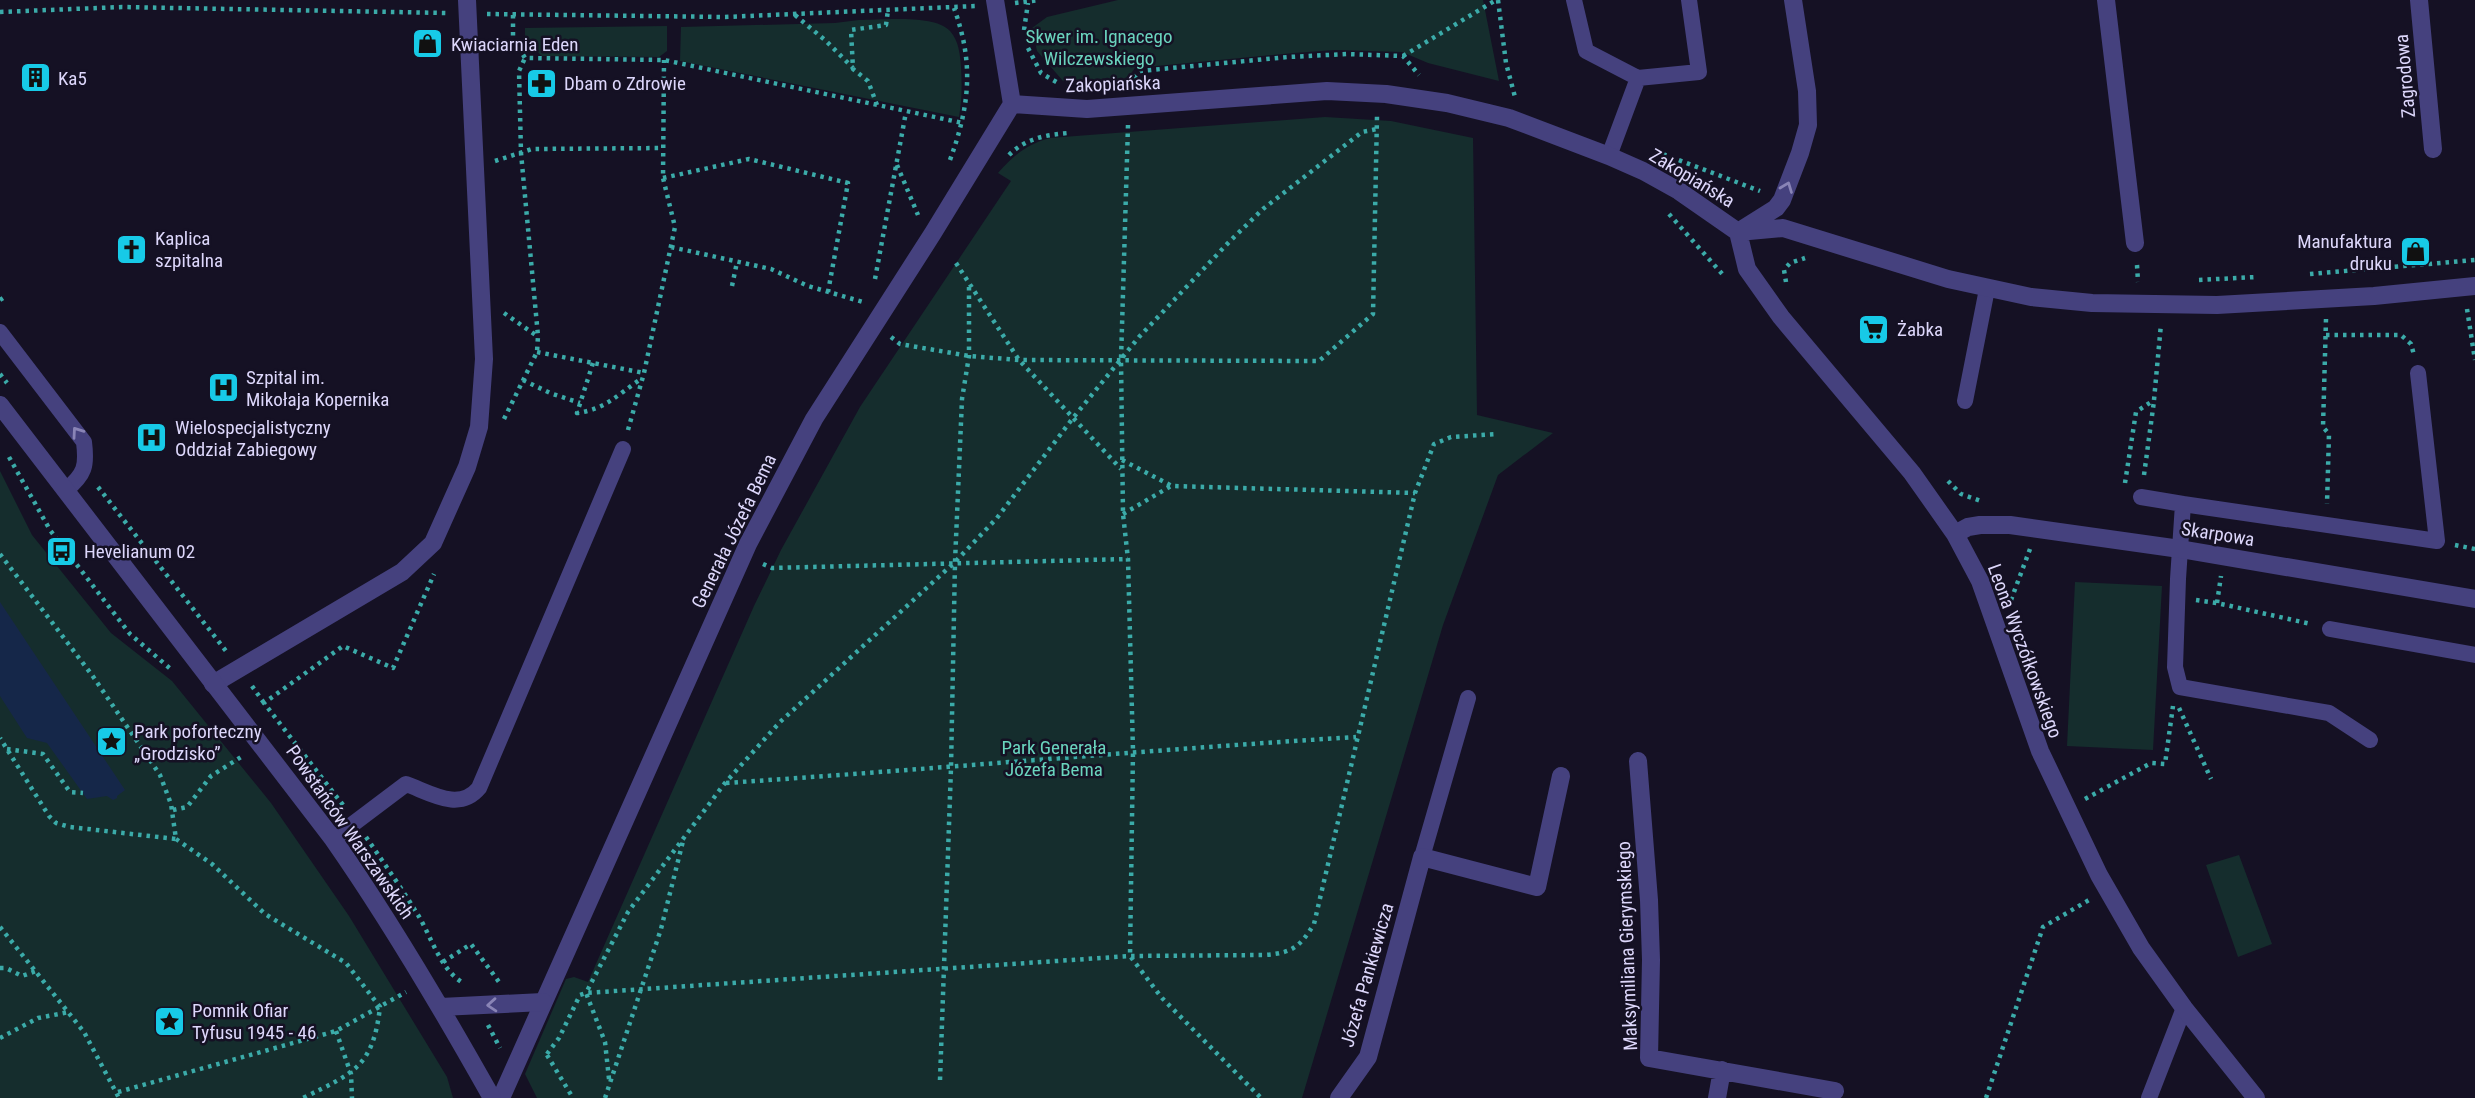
<svg xmlns="http://www.w3.org/2000/svg" width="2475" height="1098" font-family="'Roboto Condensed',sans-serif">
	<style>
		.green { fill: #152d2d }
		.water { fill: #152749 }
		.lines { fill: none; stroke-linecap: round; stroke-linejoin: round }
		.path { stroke: #3baba9; stroke-width: 4.5; stroke-dasharray: 3.5 5; stroke-linecap: butt }
		.service { stroke: #45417e; stroke-width: 16 }
		.minor { stroke: #45417e; stroke-width: 18 }
		.tertiary { stroke: #45417e; stroke-width: 18 }
		.oneway { stroke: #8984b6 }
		.labels { text-anchor: middle; dominant-baseline: central; stroke-width: 5; stroke-linejoin: round; paint-order: stroke }
		.park-label { font-size: 19px; fill: #6ad4be; stroke: #151124 }
		.poi-label { font-size: 19px; fill: #ddd7fb; stroke: #151124; text-anchor: start }
		.street-label { font-size: 19px; fill: #ddd7fb; stroke: #151124 }
	</style>
	<rect width="100%" height="100%" fill="#151124"/>
	<path class="green" d="M1118,0H1483L1499,81L1428,63L1402,52L1335,50L1294,53L1135,68L1124,83L1115,87L1081,88L1063,81L1037,51L1032,28L1047,17Z
		M859,20C881,20 935,14 950,31C959,41 960,55 961,67C962,84 962,101 959,117L680,61L681,27L835,23Z
		M667,26V51L659,57L542,56L525,41V28Z
		M1325,117L1391,121L1473,138L1477,415L1553,433L1498,475L1443,625L1302,1098H537L525,1074L566,979L574,977L588,982L754,606L781,550L860,407L1011,181L998,173C1013,156 1027,144 1050,138Z
		M0,471L32,535L111,633L172,681L271,803L349,916L447,1077L453,1098H0Z
		M2075,582L2162,586L2153,750L2067,746Z
		M2239,855L2272,944L2238,957L2206,865Z"/>
	<path class="water" d="M0,602L125,790L117,796V798L113,800L107,796L87,799L47,743L27,738L0,696Z"/>
	<g class="lines">
		<path class="path" d="M1498,0L1506,63L1515,97
			M1015,3L1040,0
			M0,12L122,7L447,13
			M487,14L725,17L975,6
			M513,15V38L525,58L664,60L963,123
			M795,15L826,41L853,68
			M1024,30L1028,3
			M1028,48L1041,73L1058,83
			M1403,56L1496,0
			M1128,84L1140,71L1288,57L1347,54L1403,56L1419,75
			M877,105L868,81L853,69L851,30L886,25L888,10
			M1128,125L1121,360L1123,514L1128,559L1133,751L1130,956L1162,998L1261,1098
			M1663,154L1760,191
			M1009,155C1026,138 1046,135 1068,133
			M950,160C970,105 974,63 954,8
			M495,161L532,149L663,148
			M897,165L918,215
			M663,178L749,159L848,183L828,292
			M1669,214L1724,276
			M671,247L771,269L808,286L863,302
			M956,263L1019,360L1121,469
			M2137,265L2138,282
			M2310,274L2475,260
			M875,279L906,112
			M2199,280L2256,277
			M1786,282L1784,270L1790,263L1805,258
			M732,286L737,262
			M0,300L6,296
			M2467,309L2475,360
			M504,313L537,336
			M2326,319L2323,427L2329,434L2327,504
			M2326,335H2401L2411,344L2414,355
			M891,337L900,344L969,356L1019,360L1319,361L1373,314L1377,116
			M537,352L644,373
			M593,363L577,413C606,409 617,395 641,379
			M0,374L7,383
			M523,380L550,393L580,403
			M504,419L537,352L538,336L521,153L519,71L525,58
			M628,430L644,373L675,227L663,178L664,60
			M9,457L50,530L130,634L173,671
			M1122,460L1172,486L1415,493
			M2144,475L2154,401
			M1948,481L1961,494L1981,501
			M2125,483L2136,412L2154,400L2161,324
			M98,487L226,651
			M1123,514L1171,486
			M2455,545L2475,549
			M0,554L92,675L160,775L171,804L176,839L70,827L56,823L49,816L0,738
			M763,564L772,568L1128,559
			M2011,600L2030,549
			M2196,600L2217,603L2311,624
			M2217,603L2221,576
			M252,686L264,703
			M2179,708L2211,779
			M7,749L43,754L70,792L83,793
			M726,783C936,769 1146,750 1356,737
			M2085,799L2151,763L2165,764L2173,706
			M343,805L264,703L343,646L393,668L434,574
			M173,810L187,807L211,776L241,757
			M366,837C384,863 402,889 418,915C432,938 440,969 463,983
			M176,839L212,864L265,914L346,963L380,1007C373,1068 353,1073 303,1098
			M0,927L84,1032L119,1098
			M443,962L471,944L499,982
			M0,968H6L22,976L36,971
			M488,1025L500,1048
			M336,1031L351,1074L352,1098
			M0,1038L38,1018L69,1012
			M547,1054L559,1038L580,995L586,993L1130,956L1265,955C1292,953 1300,947 1314,924L1415,493L1434,444L1451,437L1498,434
			M547,1055L573,1098
			M609,1079L605,1042L586,993L628,912L725,783L780,722L955,562L997,518L1073,418L1139,337L1230,241L1263,209L1362,132L1377,129
			M940,1080L951,768L955,562L962,399L969,356V282
			M118,1092L336,1031L406,992
			M605,1098L661,929L683,841
			M1986,1098L2043,927L2089,900"/>
		<path class="service" d="M1574,0L1586,51L1638,78L1699,72L1689,0
			M1609,156L1638,78
			M0,332L84,442C87,466 85,474 66,490
			M1965,401L1987,289
			M2141,497L2183,504
			M2330,629L2475,655
			M2370,740L2329,713L2180,687L2175,667L2178,579L2183,504L2437,541L2418,373
			M333,839L406,784C431,793 459,812 479,788L623,449
			M1422,857L1468,698
			M2149,1098L2184,1008"/>
		<path class="minor" d="M2106,0L2135,243
			M2419,0L2433,149
			M1012,104L1087,109L1327,91L1386,94L1447,103L1509,118L1609,156L1643,171L1679,191L1738,232L1783,228L1948,279L2031,297L2092,303L2217,305L2374,296L2475,286
			M1741,230L1776,208L1782,200L1800,153L1808,125L1807,91L1793,0
			M1738,232L1747,269L1781,317L1912,473L1955,534L1980,581L2040,751L2099,875L2141,948L2184,1008L2256,1098
			M1955,534L1968,527L1980,525H2010L2180,549L2475,599
			M213,684L402,572L433,543L467,467L479,427L484,359L467,0
			M1638,761L1649,900L1651,960L1649,1058L1835,1091
			M501,1098L748,544L814,419L933,233L1012,104L995,0
			M1339,1098L1368,1057L1422,857L1537,887L1561,776
			M1717,1098L1722,1070"/>
		<path class="tertiary" d="M0,405L333,839C391,922 442,1009 492,1098
			M441,1007L543,1002"/>
	</g>
	<defs><path id="oneway-chevron" d="M-2-3.5L2.5 0L-2 3.5" fill="none" stroke-width="1.6" stroke-linecap="round" stroke-linejoin="round" transform="scale(1.75)"/></defs>
	<g class="oneway">
		<use href="#oneway-chevron" transform="translate(1787 187) rotate(-69)"/>
		<use href="#oneway-chevron" transform="translate(77 432) rotate(-125)"/>
		<use href="#oneway-chevron" transform="translate(492 1005) rotate(176)"/>
	</g>
	<defs>
		<symbol id="shop-square" viewBox="-11 -11 22 22"><rect x="-9" y="-9" width="18" height="18" rx="4" fill="#17cae7" stroke="#151124"/><path d="M-5-2.5h2.3a2.7 3.5 0 0 1 5.4 0H5L5.5 6h-11ZM-1.5-2.5h3a1.5 2.3 0 0 0-3 0Z" fill="#111"/></symbol>
		<symbol id="building-square" viewBox="-11 -11 22 22"><rect x="-9" y="-9" width="18" height="18" rx="4" fill="#17cae7" stroke="#151124"/><path d="M-4-6H4V6H1V3H-1V6H-4ZM-2.5-4.3h1.7v1.8h-1.7ZM.8-4.3h1.7v1.8H.8ZM-2.5-1h1.7V.8h-1.7ZM.8-1h1.7V.8H.8Z" fill="#111"/></symbol>
		<symbol id="pharmacy-square" viewBox="-11 -11 22 22"><rect x="-9" y="-9" width="18" height="18" rx="4" fill="#17cae7" stroke="#151124"/><path d="M-2-6h4v4h4v4h-4v4h-4v-4h-4v-4h4Z" fill="#111"/></symbol>
		<symbol id="church-square" viewBox="-11 -11 22 22"><rect x="-9" y="-9" width="18" height="18" rx="4" fill="#17cae7" stroke="#151124"/><path d="M-1.2-6h2.4v3.5h3.3v2.4h-3.3V6h-2.4V-.1h-3.3v-2.4h3.3Z" fill="#111"/></symbol>
		<symbol id="supermarket-square" viewBox="-11 -11 22 22"><rect x="-9" y="-9" width="18" height="18" rx="4" fill="#17cae7" stroke="#151124"/><path d="M-6-5.5h2.5l.6 2H6L4.5 2H-2.5L-4.4-4H-6ZM-1.5 3.2a1.3 1.3 0 1 0 .1 0ZM3 3.2a1.3 1.3 0 1 0 .1 0Z" fill="#111"/></symbol>
		<symbol id="hospital-square" viewBox="-11 -11 22 22"><rect x="-9" y="-9" width="18" height="18" rx="4" fill="#17cae7" stroke="#151124"/><path d="M-5-5h3v3.5h4V-5h3V5h-3V1.5h-4V5h-3Z" fill="#111"/></symbol>
		<symbol id="bus-square" viewBox="-11 -11 22 22"><rect x="-9" y="-9" width="18" height="18" rx="4" fill="#17cae7" stroke="#151124"/><path d="M-5-6H5V4H4V6H2V4H-2V6H-4V4H-5ZM-3.5-4V0h7V-4ZM-3.5 1.2v1.5H-2V1.2ZM2 1.2v1.5H3.5V1.2Z" fill="#111"/></symbol>
		<symbol id="sight-square" viewBox="-11 -11 22 22"><rect x="-9" y="-9" width="18" height="18" rx="4" fill="#17cae7" stroke="#151124"/><path d="M0-6L1.8-2.2L6-1.7L2.9 1.2L3.7 5.4L0 3.3L-3.7 5.4L-2.9 1.2L-6-1.7L-1.8-2.2Z" fill="#111"/></symbol>
	</defs>
	<g fill-rule="evenodd">
		<use href="#shop-square" x="410" y="26" width="35" height="35"/>
		<use href="#building-square" x="18" y="60" width="35" height="35"/>
		<use href="#pharmacy-square" x="524" y="66" width="35" height="35"/>
		<use href="#church-square" x="114" y="232" width="35" height="35"/>
		<use href="#shop-square" x="2398" y="234" width="35" height="35"/>
		<use href="#supermarket-square" x="1856" y="312" width="35" height="35"/>
		<use href="#hospital-square" x="206" y="370" width="35" height="35"/>
		<use href="#hospital-square" x="134" y="420" width="35" height="35"/>
		<use href="#bus-square" x="44" y="534" width="35" height="35"/>
		<use href="#sight-square" x="94" y="724" width="35" height="35"/>
		<use href="#sight-square" x="152" y="1004" width="35" height="35"/>
	</g>
	<g class="labels">
		<g class="park-label">
			<text x="1099" y="36">Skwer im. Ignacego<tspan x="1099" dy="22">Wilczewskiego</tspan></text>
			<text x="1054" y="747">Park Generała<tspan x="1054" dy="22">Józefa Bema</tspan></text>
		</g>
		<g class="poi-label">
			<text x="451" y="44">Kwiaciarnia Eden</text>
			<text x="58" y="78">Ka5</text>
			<text x="564" y="83">Dbam o Zdrowie</text>
			<text x="155" y="238">Kaplica<tspan x="155" dy="22">szpitalna</tspan></text>
			<text x="2392" y="241" text-anchor="end">Manufaktura<tspan x="2392" dy="22">druku</tspan></text>
			<text x="1897" y="329">Żabka</text>
			<text x="246" y="377">Szpital im.<tspan x="246" dy="22">Mikołaja Kopernika</tspan></text>
			<text x="175" y="427">Wielospecjalistyczny<tspan x="175" dy="22">Oddział Zabiegowy</tspan></text>
			<text x="84" y="551">Hevelianum 02</text>
			<text x="134" y="731">Park poforteczny<tspan x="134" dy="22">„Grodzisko”</tspan></text>
			<text x="192" y="1010">Pomnik Ofiar<tspan x="192" dy="22">Tyfusu 1945 - 46</tspan></text>
		</g>
		<g class="street-label">
			<text transform="translate(2405 76) rotate(-95)">Zagrodowa</text>
			<text transform="translate(1113 84) rotate(-2)">Zakopiańska</text>
			<text transform="translate(1692 178) rotate(31)">Zakopiańska</text>
			<text transform="translate(734 531) rotate(-64)">Generała Józefa Bema</text>
			<text transform="translate(2218 534) rotate(9)">Skarpowa</text>
			<text transform="translate(2025 651) rotate(70)">Leona Wyczółkowskiego</text>
			<text transform="translate(350 832) rotate(55)">Powstańców Warszawskich</text>
			<text transform="translate(1627 946) rotate(-92)">Maksymiliana Gierymskiego</text>
			<text transform="translate(1367 975) rotate(-74)">Józefa Pankiewicza</text>
		</g>
	</g>
</svg>
